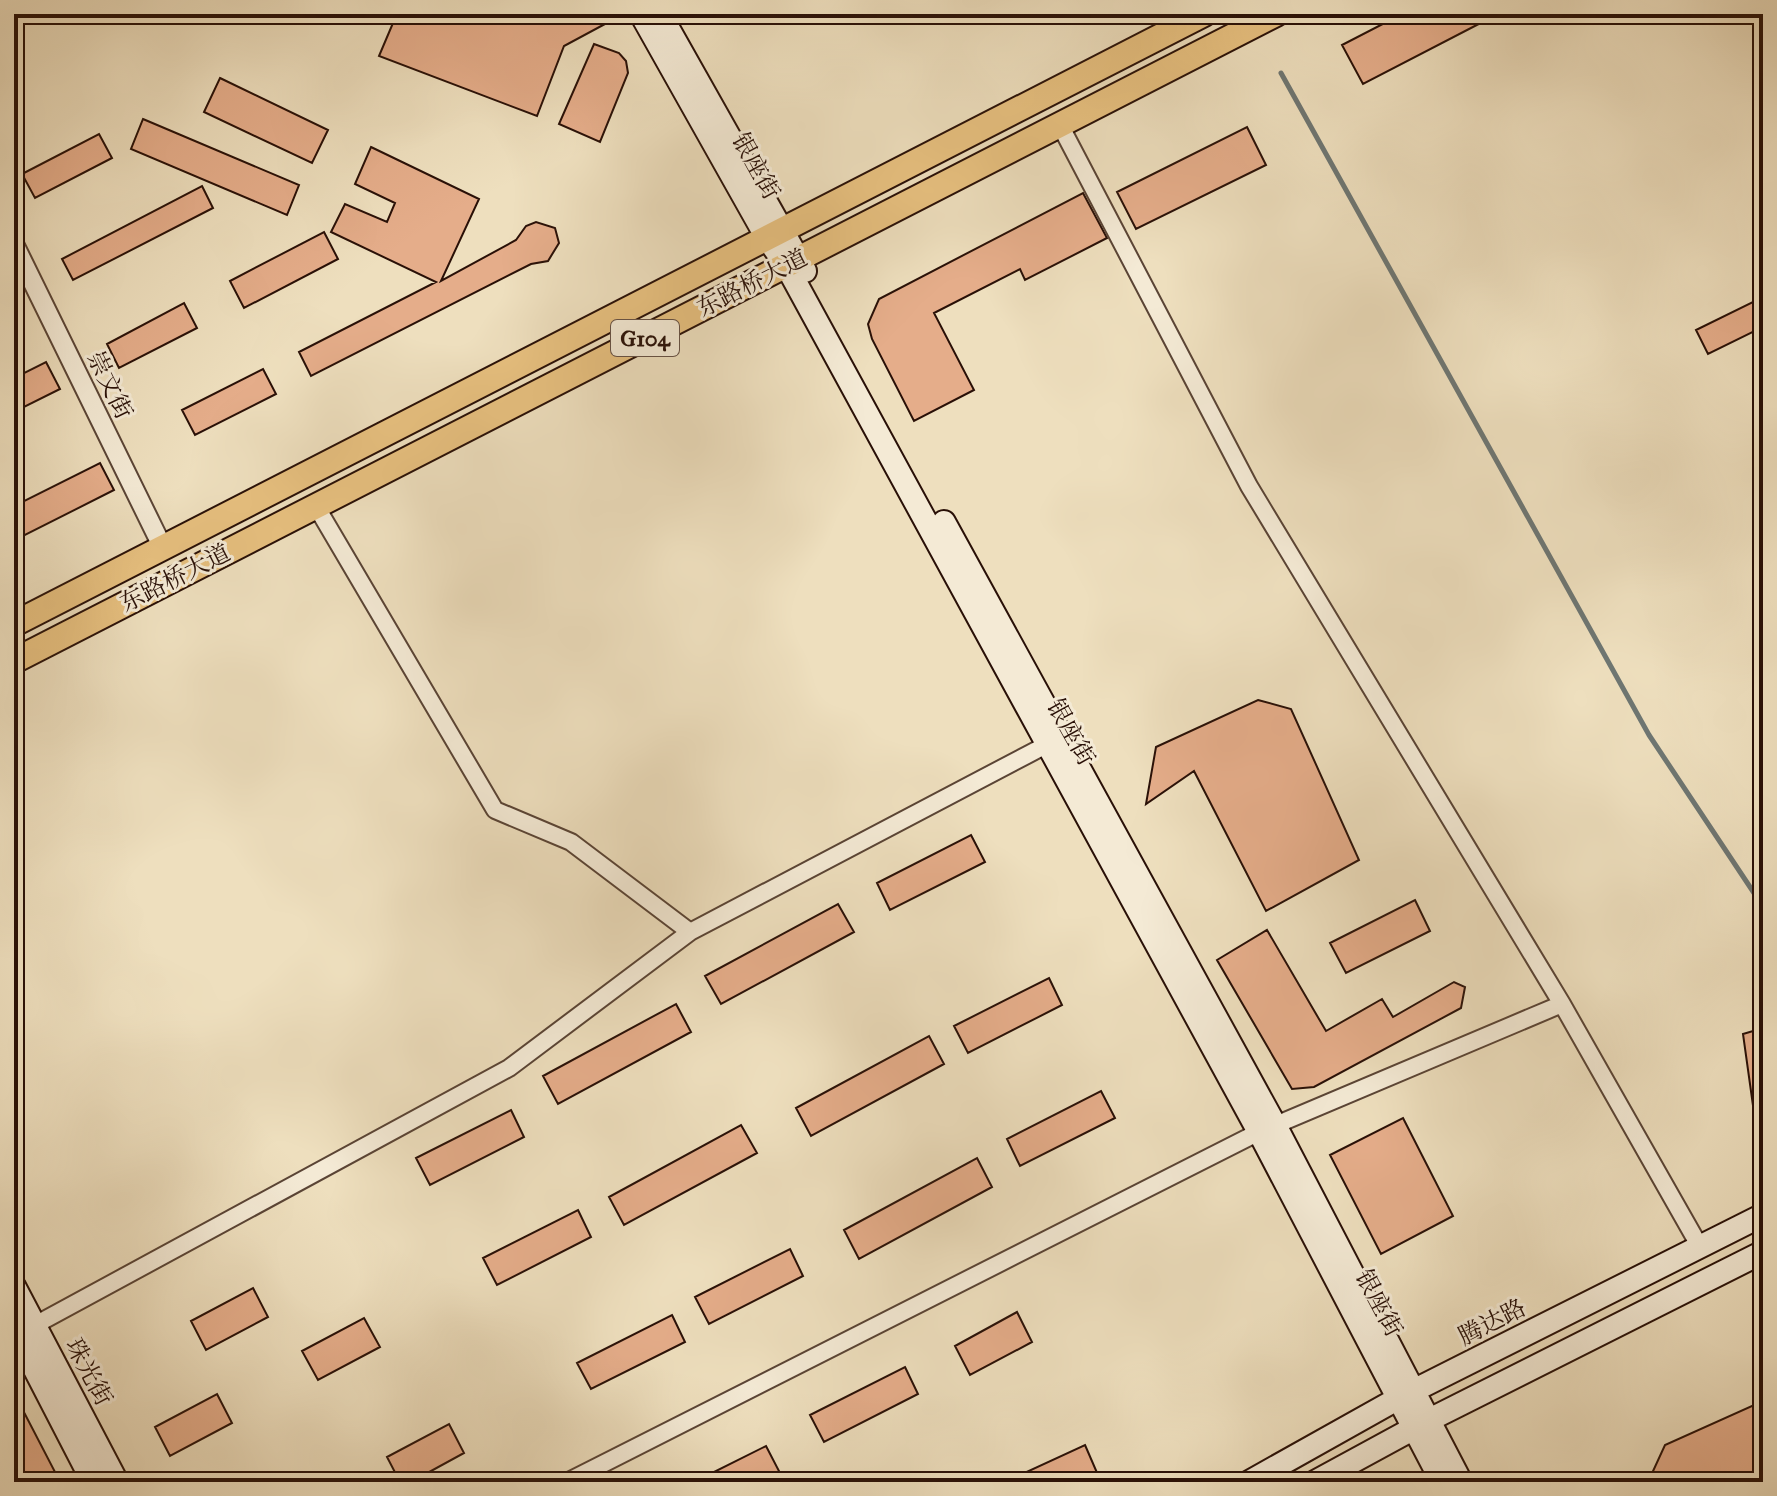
<svg xmlns="http://www.w3.org/2000/svg" width="1777" height="1496" font-family="'IM FELL Great Primer','Noto Serif SC',serif">
	<style>
		.lines { fill: none; stroke-linecap: round; stroke-linejoin: round }
		.stream { stroke: #6e7672; stroke-width: 5 }
		.building { fill: #e5ad8a; stroke: #291007; stroke-width: 2 }
		.minor-casing { stroke: #5a4435; stroke-width: 20 }
		.tertiary-casing { stroke: #5a4435; stroke-width: 22 }
		.secondary-casing { stroke: #291007; stroke-width: 26 }
		.primary-casing { stroke: #291007; stroke-width: 28 }
		.minor { stroke: #f4ead5; stroke-width: 16 }
		.tertiary { stroke: #f4ead5; stroke-width: 18 }
		.secondary { stroke: #f4ead5; stroke-width: 22 }
		.primary { stroke: #e7c07f; stroke-width: 24 }
		.labels { text-anchor: middle; dominant-baseline: central; stroke-width: 6; stroke-linejoin: round; paint-order: stroke }
		.shield { fill: #f4ead5; stroke: #665145; stroke-width: 2 }
		.shield-label { font-size: 22px; font-weight: bold; fill: #291007 }
		.street-label { font-size: 24px; fill: #291007; stroke: #f4ead5 }
	</style>
	<rect width="100%" height="100%" fill="#eedfbe"/>
	<filter id="stains"><feTurbulence type="fractalNoise" baseFrequency=".0025" numOctaves="4"/><feColorMatrix values="0 0 0 0 .2 0 0 0 0 .09 0 0 0 0 .02 0 0 0 .5 -.17"/></filter>
	<radialGradient id="worn" r=".72"><stop offset=".6" stop-color="#630" stop-opacity="0"/><stop offset="1" stop-color="#630" stop-opacity=".3"/></radialGradient>
	<g class="lines">
		<path class="stream" d="M1281,73L1649,735L1758,899"/>
	</g>
	<path class="building" d="M408,14H600L605,24L564,46L537,116L379,56L393,23Z
		M1402,14H1498L1363,84L1342,45Z
		M594,44L619,53L626,61L628,73L600,142L559,124Z
		M220,78L328,130L312,163L204,112Z
		M143,119L299,185L287,215L131,149Z
		M1247,127L1266,165L1136,229L1117,192Z
		M99,134L112,158L35,198L22,174Z
		M371,147L479,199L441,281L516,240L526,226L536,222L555,228L559,243L548,261L531,264L311,376L299,352L436,282L331,232L345,204L387,222L395,203L355,184Z
		M202,186L213,208L73,280L62,259Z
		M1083,193L1107,238L1025,280L1020,269L934,313L974,390L914,421L872,339L868,324L879,299Z
		M324,232L338,259L244,308L230,281Z
		M1763,297V327L1708,354L1696,330Z
		M184,303L197,328L119,368L107,344Z
		M46,362L60,389L14,412V378Z
		M263,369L276,394L195,435L182,410Z
		M100,463L114,490L19,538L14,528V506Z
		M1258,700L1291,709L1359,860L1266,911L1194,771L1146,804L1156,747Z
		M971,835L985,862L890,910L877,883Z
		M1415,900L1430,931L1346,973L1330,943Z
		M838,904L854,932L721,1004L705,976Z
		M1267,930L1326,1031L1382,999L1393,1017L1454,982L1465,987L1461,1008L1314,1087L1292,1089L1217,960Z
		M1049,978L1062,1005L968,1053L954,1026Z
		M676,1004L691,1032L558,1104L543,1076Z
		M1763,1028V1120H1755L1743,1034Z
		M929,1036L944,1064L811,1136L796,1108Z
		M1101,1091L1115,1118L1020,1166L1007,1139Z
		M511,1110L524,1137L430,1185L416,1158Z
		M1403,1118L1453,1216L1381,1254L1330,1155Z
		M741,1125L757,1153L624,1225L609,1197Z
		M977,1158L992,1187L859,1259L844,1230Z
		M578,1210L591,1237L497,1285L483,1258Z
		M790,1249L803,1276L709,1324L695,1297Z
		M253,1288L268,1317L206,1350L191,1321Z
		M1017,1312L1032,1342L970,1375L955,1346Z
		M672,1315L685,1342L591,1389L577,1363Z
		M364,1318L380,1347L318,1380L302,1351Z
		M905,1367L918,1394L824,1442L810,1415Z
		M14,1393L55,1472L36,1482H14Z
		M217,1394L232,1423L170,1456L155,1427Z
		M1763,1401V1482H1648L1665,1445Z
		M449,1424L464,1453L411,1482H400L387,1457Z
		M1085,1445L1098,1475L1084,1482H1005Z
		M766,1446L780,1473L762,1482H694Z"/>
	<g class="lines">
		<defs>
			<path id="minor" d="M1060,125L1249,486L1562,1004L1700,1247
				M316,506L495,810L571,842L690,932
				M35,1325L509,1068L690,932L1048,744
				M567,1482L1259,1132L1562,1004"/>
			<path id="tertiary" d="M14,244L163,548"/>
			<path id="secondary" d="M641,14L767,238L786,265L1259,1132L1442,1482
				M660,14L805,271
				M944,522L1275,1125L1461,1482
				M14,1286L117,1482
				M14,1329L93,1482
				M1249,1482L1399,1398L1763,1215
				M1315,1482L1429,1420L1763,1252"/>
			<path id="primary" d="M14,624L1204,14
				M14,661L1276,14"/>
		</defs>
		<use href="#minor" class="minor-casing"/>
		<use href="#tertiary" class="tertiary-casing"/>
		<use href="#secondary" class="secondary-casing"/>
		<use href="#primary" class="primary-casing"/>
		<use href="#minor" class="minor"/>
		<use href="#tertiary" class="tertiary"/>
		<use href="#secondary" class="secondary"/>
		<use href="#primary" class="primary"/>
	</g>
	<g class="labels">
		<rect class="shield" x="611" y="320" width="68" height="36" rx="6"/>
		<g class="shield-label">
			<text x="645" y="338">G104</text>
		</g>
		<g class="street-label">
			<text transform="translate(756 166) rotate(61)">银座街</text>
			<text transform="translate(752 283) rotate(-27)">东路桥大道</text>
			<text transform="translate(110 385) rotate(64)">崇文街</text>
			<text transform="translate(175 578) rotate(-27)">东路桥大道</text>
			<text transform="translate(1071 732) rotate(61)">银座街</text>
			<text transform="translate(1379 1303) rotate(62)">银座街</text>
			<text transform="translate(1492 1322) rotate(-27)">腾达路</text>
			<text transform="translate(89 1372) rotate(62)">珠光街</text>
		</g>
	</g>
	<rect width="1777" height="1496" fill="none" stroke="#eedfbe" stroke-width="48"/>
	<rect x="16" y="16" width="1745" height="1464" fill="none" stroke="#291007" stroke-width="4"/>
	<rect x="24" y="24" width="1729" height="1448" fill="none" stroke="#291007" stroke-width="2"/>
	<rect width="100%" height="100%" filter="url(#stains)"/>
	<rect width="100%" height="100%" fill="url(#worn)"/>
</svg>
